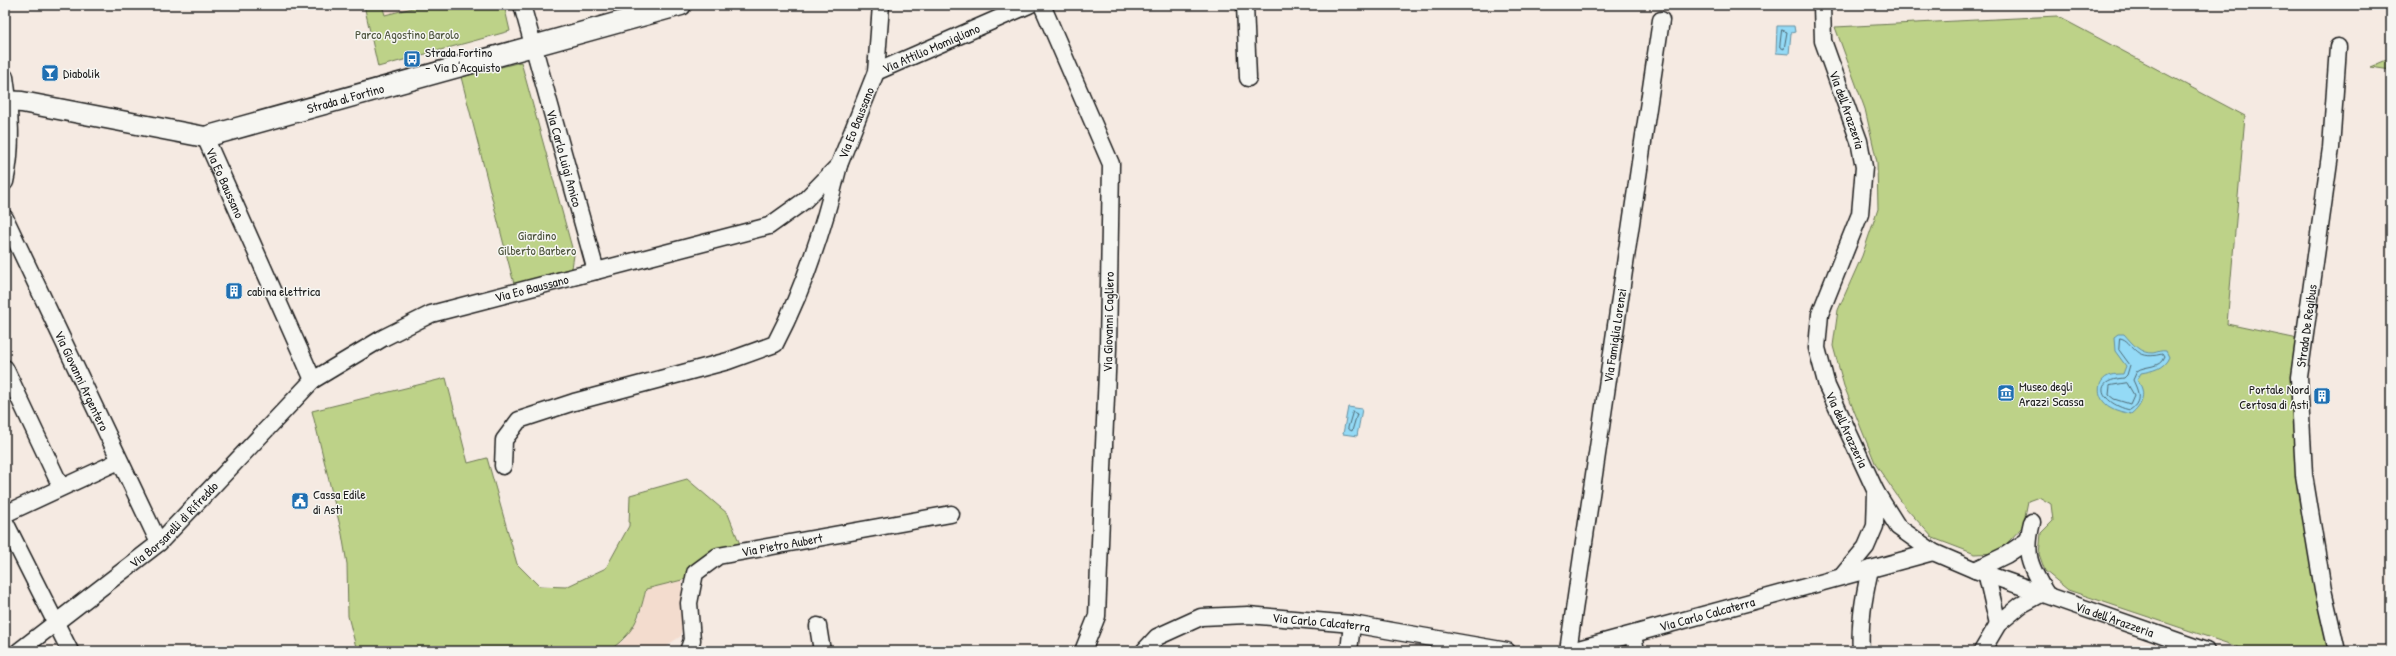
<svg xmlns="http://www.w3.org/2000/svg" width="2396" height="656" font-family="'Patrick Hand',sans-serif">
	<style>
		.built { fill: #f3dcce }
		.green { fill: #bdd288; stroke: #6c7752 }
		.water { fill: #94daf6; stroke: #648e9f }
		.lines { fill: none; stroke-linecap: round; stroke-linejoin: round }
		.shore { stroke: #4c6873; stroke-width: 1 }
		.minor-casing { stroke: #1c1c1c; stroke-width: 19 }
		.tertiary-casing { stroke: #1c1c1c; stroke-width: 23 }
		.minor { stroke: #f6f6f2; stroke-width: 16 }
		.tertiary { stroke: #f6f6f2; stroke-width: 20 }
		.labels { text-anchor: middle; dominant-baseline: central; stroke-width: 3; stroke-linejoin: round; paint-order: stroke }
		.park-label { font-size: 13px; fill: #4c533c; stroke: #f6f6f2 }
		.street-label { font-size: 13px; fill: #1c1c1c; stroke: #f6f6f2 }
		.poi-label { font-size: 13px; fill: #1c1c1c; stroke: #f6f6f2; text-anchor: start }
	</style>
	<rect width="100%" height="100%" fill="#f5eae2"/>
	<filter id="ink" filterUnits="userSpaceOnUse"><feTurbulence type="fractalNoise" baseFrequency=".025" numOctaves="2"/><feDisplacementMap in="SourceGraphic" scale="8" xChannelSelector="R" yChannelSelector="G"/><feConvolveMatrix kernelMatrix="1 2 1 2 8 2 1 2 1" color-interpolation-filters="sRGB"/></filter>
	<g filter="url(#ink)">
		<path class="built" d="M382,5H424L385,15Z
			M682,580L681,636L669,644L666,651H608L624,640L640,615L646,589Z"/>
		<path class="green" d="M364,5H382L385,15L424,5H504L510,31L378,67Z
			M2057,16L2245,116L2227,324L2298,339L2295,384L2331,651H2250L2068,590L2045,571L2039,554L2041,533L2053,521L2051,504L2039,497L2028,501L2023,526L1998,553L1975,554L1933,538L1905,507L1876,465L1844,386L1833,346L1838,310L1862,256L1878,209L1877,162L1865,109L1835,27Z
			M2391,58V70L2370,67Z
			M521,62L574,255L572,268L514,284L461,77Z
			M446,378L468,463L487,458L517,564L539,586L566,587L606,568L629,526L630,495L687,479L728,514L743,552L682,580L646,589C639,618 634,634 608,651H357L348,616L347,564L342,534L312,411Z"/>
		<path class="water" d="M1777,26H1794L1795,32L1791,33L1789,54L1776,53Z
			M2118,334H2124C2132,343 2140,354 2153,353C2158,352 2161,350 2166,351L2169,357C2164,369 2152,371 2141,373L2137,380C2147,392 2143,404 2131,414C2124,412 2116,411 2110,407C2097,400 2094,380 2111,375C2114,374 2120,374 2123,374L2126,366L2115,351L2114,337Z
			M1348,407L1362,409L1357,436L1343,434Z"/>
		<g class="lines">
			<path class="shore" d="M1782,30L1787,32L1784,49L1780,47Z
				M2120,338C2134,340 2131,362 2162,354L2164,357C2160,369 2145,365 2137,371L2133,380C2138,391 2143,401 2130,410C2105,405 2087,381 2124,378L2127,375L2130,365L2119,350Z
				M2127,383L2134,395L2130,404L2114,399L2109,395L2110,386Z
				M1353,412L1357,414L1352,431L1348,429Z"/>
			<defs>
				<g id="minor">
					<path id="s1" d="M522,5L596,271"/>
					<path d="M1042,5L1111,164L1108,348L1097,616L1083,651"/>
					<path d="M1245,5L1248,78"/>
					<path id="s2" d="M1822,5L1823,41L1859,141L1864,167L1860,214L1820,314L1817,348L1827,386L1876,492L1898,527L1933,552L1975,570L2206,651"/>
					<path id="s3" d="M876,72L1029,5"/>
					<path d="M5,77C10,111 13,147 5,182"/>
					<path id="s4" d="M205,137L313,380L383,338L431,314L769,226L804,201L839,165L876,72L881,5"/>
					<path id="s5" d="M5,218L159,543"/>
					<path d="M5,368L61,487"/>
					<path d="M503,466L504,440L519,420L574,402L728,361L775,344C805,287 824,227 839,165"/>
					<path d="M5,514L119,461"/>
					<path d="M5,522L70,651"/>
					<path d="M2032,522C2024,554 2029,565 2045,592"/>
					<path d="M1975,570L2006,555L2027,541"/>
					<path d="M1986,572L1998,624"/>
					<path d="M1842,576L1866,547L1875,526L1876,492"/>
					<path d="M818,626L822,651"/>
					<path d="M1633,635L1636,651"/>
					<path id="s6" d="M19,651L159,543L313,380"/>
					<path id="s7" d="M688,651L692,640L689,603L695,573L718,556L951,514"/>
					<path id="s8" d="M1144,651L1157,637L1201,617L1248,615L1352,624L1507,651"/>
					<path d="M1349,651L1352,624"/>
					<path id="s9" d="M1568,651L1661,20"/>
					<path id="s10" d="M1571,651L1933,552"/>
					<path d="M1861,651C1859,623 1864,597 1870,569"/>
					<path d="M1982,651L1998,624L2021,605L2045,592"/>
					<path id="s11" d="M2337,651L2323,590L2304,475L2299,377L2331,148L2338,47"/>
				</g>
				<g id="tertiary">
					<path id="s12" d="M5,101L22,102L205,137L681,5"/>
				</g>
			</defs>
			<use href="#minor" class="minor-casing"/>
			<use href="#tertiary" class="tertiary-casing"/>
			<use href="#minor" class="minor"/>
			<use href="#tertiary" class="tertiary"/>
		</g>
	</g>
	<defs>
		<symbol id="bus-square" viewBox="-11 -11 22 22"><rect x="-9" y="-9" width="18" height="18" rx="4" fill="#1f6fb2" stroke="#f6f6f2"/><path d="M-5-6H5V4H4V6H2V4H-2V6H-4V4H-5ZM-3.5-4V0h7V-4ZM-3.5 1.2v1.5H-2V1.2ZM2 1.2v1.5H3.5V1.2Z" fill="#fff"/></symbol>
		<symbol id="bar-square" viewBox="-11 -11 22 22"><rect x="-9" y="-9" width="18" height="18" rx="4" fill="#1f6fb2" stroke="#f6f6f2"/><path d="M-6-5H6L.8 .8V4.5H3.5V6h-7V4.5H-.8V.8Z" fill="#fff"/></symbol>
		<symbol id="building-square" viewBox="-11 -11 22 22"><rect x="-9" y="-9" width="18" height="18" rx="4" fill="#1f6fb2" stroke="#f6f6f2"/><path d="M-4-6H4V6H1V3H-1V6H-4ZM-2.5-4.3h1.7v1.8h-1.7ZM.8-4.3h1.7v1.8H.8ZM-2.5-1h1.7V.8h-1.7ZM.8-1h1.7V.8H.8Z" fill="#fff"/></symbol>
		<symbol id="museum-square" viewBox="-11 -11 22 22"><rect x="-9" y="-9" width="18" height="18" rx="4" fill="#1f6fb2" stroke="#f6f6f2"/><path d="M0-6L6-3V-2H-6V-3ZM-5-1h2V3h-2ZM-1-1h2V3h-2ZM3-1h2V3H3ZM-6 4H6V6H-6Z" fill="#fff"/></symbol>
		<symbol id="civic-square" viewBox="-11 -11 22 22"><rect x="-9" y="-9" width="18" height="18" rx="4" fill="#1f6fb2" stroke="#f6f6f2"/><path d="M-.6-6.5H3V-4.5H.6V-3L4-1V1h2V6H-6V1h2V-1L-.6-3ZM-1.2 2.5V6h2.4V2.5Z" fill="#fff"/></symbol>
	</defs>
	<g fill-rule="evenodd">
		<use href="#bus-square" x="402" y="49" width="20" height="20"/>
		<use href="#bar-square" x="40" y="63" width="20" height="20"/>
		<use href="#building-square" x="224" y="281" width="20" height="20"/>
		<use href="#museum-square" x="1996" y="383" width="20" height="20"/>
		<use href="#building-square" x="2312" y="386" width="20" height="20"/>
		<use href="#civic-square" x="290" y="491" width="20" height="20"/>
	</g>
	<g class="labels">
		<g class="park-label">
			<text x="407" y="34">Parco Agostino Barolo</text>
			<text x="537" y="235">Giardino<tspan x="537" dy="15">Gilberto Barbero</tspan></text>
		</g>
		<g class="street-label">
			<text stroke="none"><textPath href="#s3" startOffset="60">Via Attilio Momigliano</textPath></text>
			<text stroke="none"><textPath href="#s12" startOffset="349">Strada al Fortino</textPath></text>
			<text stroke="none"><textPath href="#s2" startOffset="109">Via dell'Arazzeria</textPath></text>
			<text stroke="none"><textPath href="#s4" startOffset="889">Via Eo Baussano</textPath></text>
			<text stroke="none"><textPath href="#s1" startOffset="159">Via Carlo Luigi Amico</textPath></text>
			<text stroke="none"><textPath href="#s4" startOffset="50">Via Eo Baussano</textPath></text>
			<text stroke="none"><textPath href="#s4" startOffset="505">Via Eo Baussano</textPath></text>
			<text transform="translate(1108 322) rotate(-89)">Via Giovanni Cagliero</text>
			<text stroke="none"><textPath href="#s11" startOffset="329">Strada De Regibus</textPath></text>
			<text stroke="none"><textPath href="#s9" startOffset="319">Via Famiglia Lorenzi</textPath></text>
			<text stroke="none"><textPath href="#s5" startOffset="180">Via Giovanni Argentero</textPath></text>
			<text stroke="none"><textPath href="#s2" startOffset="445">Via dell'Arazzeria</textPath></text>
			<text stroke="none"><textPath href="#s6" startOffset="200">Via Borsarelli di Rifreddo</textPath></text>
			<text stroke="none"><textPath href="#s7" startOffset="173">Via Pietro Aubert</textPath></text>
			<text stroke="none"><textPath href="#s10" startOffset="141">Via Carlo Calcaterra</textPath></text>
			<text stroke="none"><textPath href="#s2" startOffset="792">Via dell'Arazzeria</textPath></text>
			<text stroke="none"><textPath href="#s8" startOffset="188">Via Carlo Calcaterra</textPath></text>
		</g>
		<g class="poi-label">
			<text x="425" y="52">Strada Fortino<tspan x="425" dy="15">– Via D'Acquisto</tspan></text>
			<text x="63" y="73">Diabolik</text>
			<text x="247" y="291">cabina elettrica</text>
			<text x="2019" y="386">Museo degli<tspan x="2019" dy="15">Arazzi Scassa</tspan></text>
			<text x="2309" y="389" text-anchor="end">Portale Nord<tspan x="2309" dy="15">Certosa di Asti</tspan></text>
			<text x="313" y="494">Cassa Edile<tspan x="313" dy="15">di Asti</tspan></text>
		</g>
	</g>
	<rect width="2396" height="656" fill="none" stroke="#f6f6f2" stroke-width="20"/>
	<rect x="10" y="10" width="2376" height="636" fill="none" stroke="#1c1c1c" stroke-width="1.5" filter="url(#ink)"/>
</svg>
